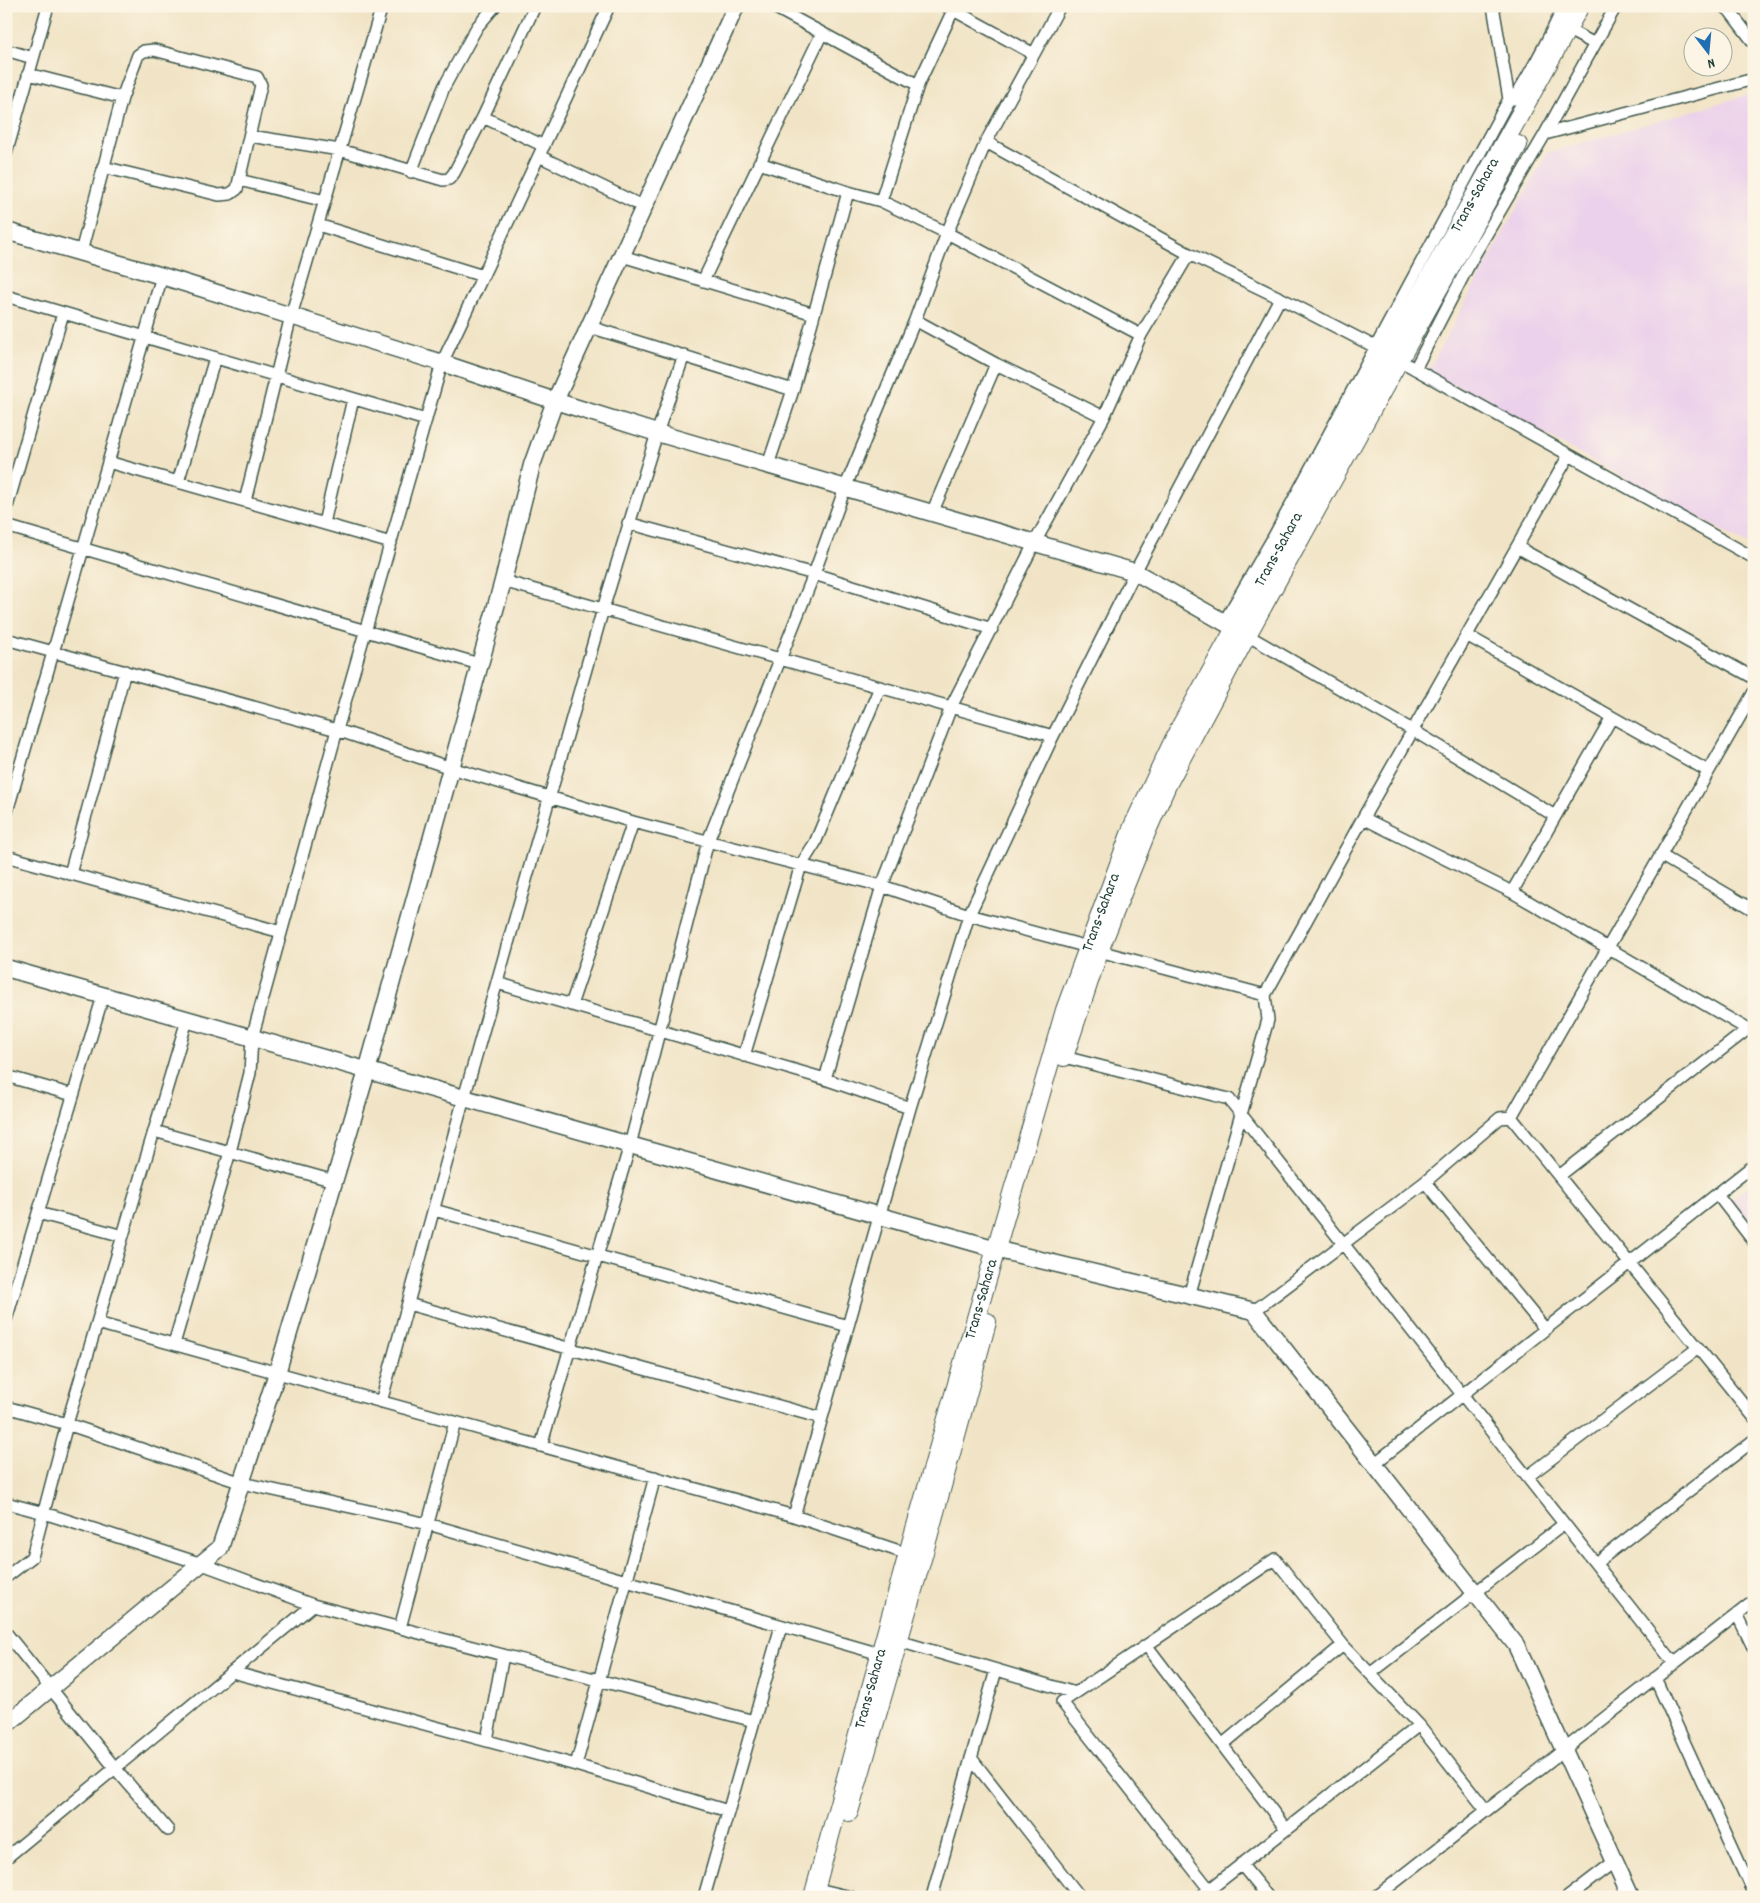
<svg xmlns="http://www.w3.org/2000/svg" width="1760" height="1903" font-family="Dekko,sans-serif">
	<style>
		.built { fill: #ebd1eb }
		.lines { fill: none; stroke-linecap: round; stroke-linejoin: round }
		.street-casing { stroke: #3e564a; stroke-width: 14 }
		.secondary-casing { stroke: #3e564a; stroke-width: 19 }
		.primary-casing { stroke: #3e564a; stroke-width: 20 }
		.street { stroke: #fff; stroke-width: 11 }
		.secondary { stroke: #fff; stroke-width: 16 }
		.primary { stroke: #fff; stroke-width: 18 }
		.labels { text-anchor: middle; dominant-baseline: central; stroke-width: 4; stroke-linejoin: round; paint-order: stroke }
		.street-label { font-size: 16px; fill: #1f3d34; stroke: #fcf5e5 }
	</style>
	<rect width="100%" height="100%" fill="#fcf5e5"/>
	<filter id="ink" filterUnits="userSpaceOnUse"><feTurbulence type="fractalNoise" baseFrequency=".02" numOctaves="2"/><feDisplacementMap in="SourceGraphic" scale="10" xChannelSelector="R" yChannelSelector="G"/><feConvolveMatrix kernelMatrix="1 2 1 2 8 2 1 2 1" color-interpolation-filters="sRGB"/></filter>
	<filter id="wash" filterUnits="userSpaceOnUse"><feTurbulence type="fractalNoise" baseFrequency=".0096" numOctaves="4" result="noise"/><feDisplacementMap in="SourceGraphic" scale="20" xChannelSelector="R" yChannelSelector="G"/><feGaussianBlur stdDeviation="1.12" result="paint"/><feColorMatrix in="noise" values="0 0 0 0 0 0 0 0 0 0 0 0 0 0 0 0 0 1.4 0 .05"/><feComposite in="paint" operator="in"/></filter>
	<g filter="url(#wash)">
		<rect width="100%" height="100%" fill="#f1e4c6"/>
		<path class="built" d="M1754,93V548L1428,371L1547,153Z
			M1754,1182V1228L1731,1200Z"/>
	</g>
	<g filter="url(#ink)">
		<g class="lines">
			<defs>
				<path id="street" d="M772,6L918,85
					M946,6L1034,54
					M1493,6L1509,99H1514C1533,69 1549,38 1564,6
					M1722,6L1729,10L1754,43
					M1576,34L1595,44
					M6,50L33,58
					M28,74L122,98
					M483,117L535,6
					M1545,134L1754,79
					M250,136L340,150L443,180L449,179L454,173L483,117L544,146
					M986,142L1189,254L1280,298L1383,351
					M6,154L48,6
					M539,156L644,207
					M759,163L848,192L881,201L947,233L1141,335
					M411,172L444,87L477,27L495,6
					M239,180L325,201
					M881,201L918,85L955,6
					M318,225L483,276
					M81,252L122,98L138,55L144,51L154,50L257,77L261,85L237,189L230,194L219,195L103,167
					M622,256L814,314
					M703,281L822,33
					M6,296L426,420
					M915,320L996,364L1104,417
					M590,327L793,390
					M1399,360L1754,558
					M1415,369L1473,257L1545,134L1616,6
					M108,462L391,543
					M768,465L793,390L848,192
					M178,482L215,358
					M245,501L291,316L382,6
					M6,510L63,313
					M932,513L996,364
					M324,523L353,399
					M628,523L814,574L992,629
					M6,526L479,664
					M1517,547L1754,678
					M503,581L1053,736
					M1224,622L1273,538L1509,99
					M1247,635L1414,731L1555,816
					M1468,636L1708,771
					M6,639L337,730L451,768L633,822L882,886L969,915L1088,947L1099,951L1265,995
					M6,815L162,276
					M1363,818L1512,892L1754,1033
					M1660,855L1754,910
					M6,856L281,932
					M70,874L125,671
					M1512,892L1612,717
					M497,983L825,1079L910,1108
					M571,1005L633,822
					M744,1056L801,865L815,843L880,687
					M1064,1057L1229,1099L1674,1663
					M6,1076L73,1095
					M825,1079L882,886L951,707L1035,542L1104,417L1141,335L1189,254
					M1511,1117L1754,692
					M1511,1117L1754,1417
					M154,1131L334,1181
					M1559,1176L1748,1029
					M1425,1182L1545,1329
					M1717,1194L1754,1242
					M434,1210L848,1326
					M38,1213L123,1236
					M1189,1296L1268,1020L1265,995L1363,818L1569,455
					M408,1304L822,1418
					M1254,1311L1425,1182L1500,1118L1511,1117
					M6,1320L103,996
					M97,1323L794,1516L908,1554
					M174,1344L230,1152L250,1073L252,1038L337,730L442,363L609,6
					M381,1402L464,1098L603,609L657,433L684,355
					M6,1407L67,1424L242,1483L428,1524L887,1656
					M541,1446L630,1145L708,841L814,574L845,488L915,320L947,233L986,142L1060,6
					M1374,1464L1754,1165
					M1527,1477L1698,1348
					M6,1503L44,1513L202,1564L313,1605L754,1721
					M794,1516L910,1108L969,915L1053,736L1135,572L1280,298
					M1596,1563L1754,1440
					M6,1577L32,1557L67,1424L187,1020
					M1737,1614L1754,1649
					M400,1628L455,1422
					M6,1633L115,1768L168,1830
					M892,1639L1075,1693
					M1147,1646L1286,1829
					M232,1672L576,1765L728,1811
					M1371,1673L1564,1524
					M1655,1678L1754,1895
					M487,1740L503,1655
					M1222,1745L1343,1645
					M971,1758L1080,1897
					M576,1765L655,1477
					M6,1858L313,1605
					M1241,1864L1268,1897
					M1209,1889L1062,1702L1275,1559L1343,1645L1419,1725L1486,1810
					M826,1891L851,1897
					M704,1897L781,1626
					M932,1897L996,1670
					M1200,1897L1419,1725
					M1376,1897L1754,1601
					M1568,1897L1615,1861"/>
				<path id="secondary" d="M6,231L162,276L291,316L442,363L555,401L657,433L1135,572L1245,634
					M6,968L1007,1252L1254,1311L1516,1645L1631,1897
					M6,1725L220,1548L277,1373L367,1071L503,581L532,465L555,401L736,6"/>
				<g id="primary">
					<path d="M1064,1057L1099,951L1146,833L1167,785L1247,635L1518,145"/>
					<path d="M849,1812L924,1552L987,1322"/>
					<path id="s1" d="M813,1897L911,1543L1065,1010L1133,826L1178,731L1580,6"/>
				</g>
			</defs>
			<use href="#street" class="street-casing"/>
			<use href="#secondary" class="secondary-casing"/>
			<use href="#primary" class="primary-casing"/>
			<use href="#street" class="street"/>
			<use href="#secondary" class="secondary"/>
			<use href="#primary" class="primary"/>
		</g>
	</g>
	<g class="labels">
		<g class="street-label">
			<text stroke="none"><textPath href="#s1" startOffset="1836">Trans-Sahara</textPath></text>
			<text stroke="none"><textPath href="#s1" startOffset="1431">Trans-Sahara</textPath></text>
			<text stroke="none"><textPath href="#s1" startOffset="1026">Trans-Sahara</textPath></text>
			<text stroke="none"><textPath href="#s1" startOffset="621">Trans-Sahara</textPath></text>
			<text stroke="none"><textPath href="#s1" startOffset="216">Trans-Sahara</textPath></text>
		</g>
	</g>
	<rect width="1760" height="1903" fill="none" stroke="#fcf5e5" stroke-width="25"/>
	<g transform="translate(1708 52) rotate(164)"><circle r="24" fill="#fcf5e5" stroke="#a4ab9e"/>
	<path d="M0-4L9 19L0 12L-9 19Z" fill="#1f6fb2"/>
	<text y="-8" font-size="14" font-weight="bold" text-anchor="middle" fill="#1f3d34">N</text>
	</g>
</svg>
